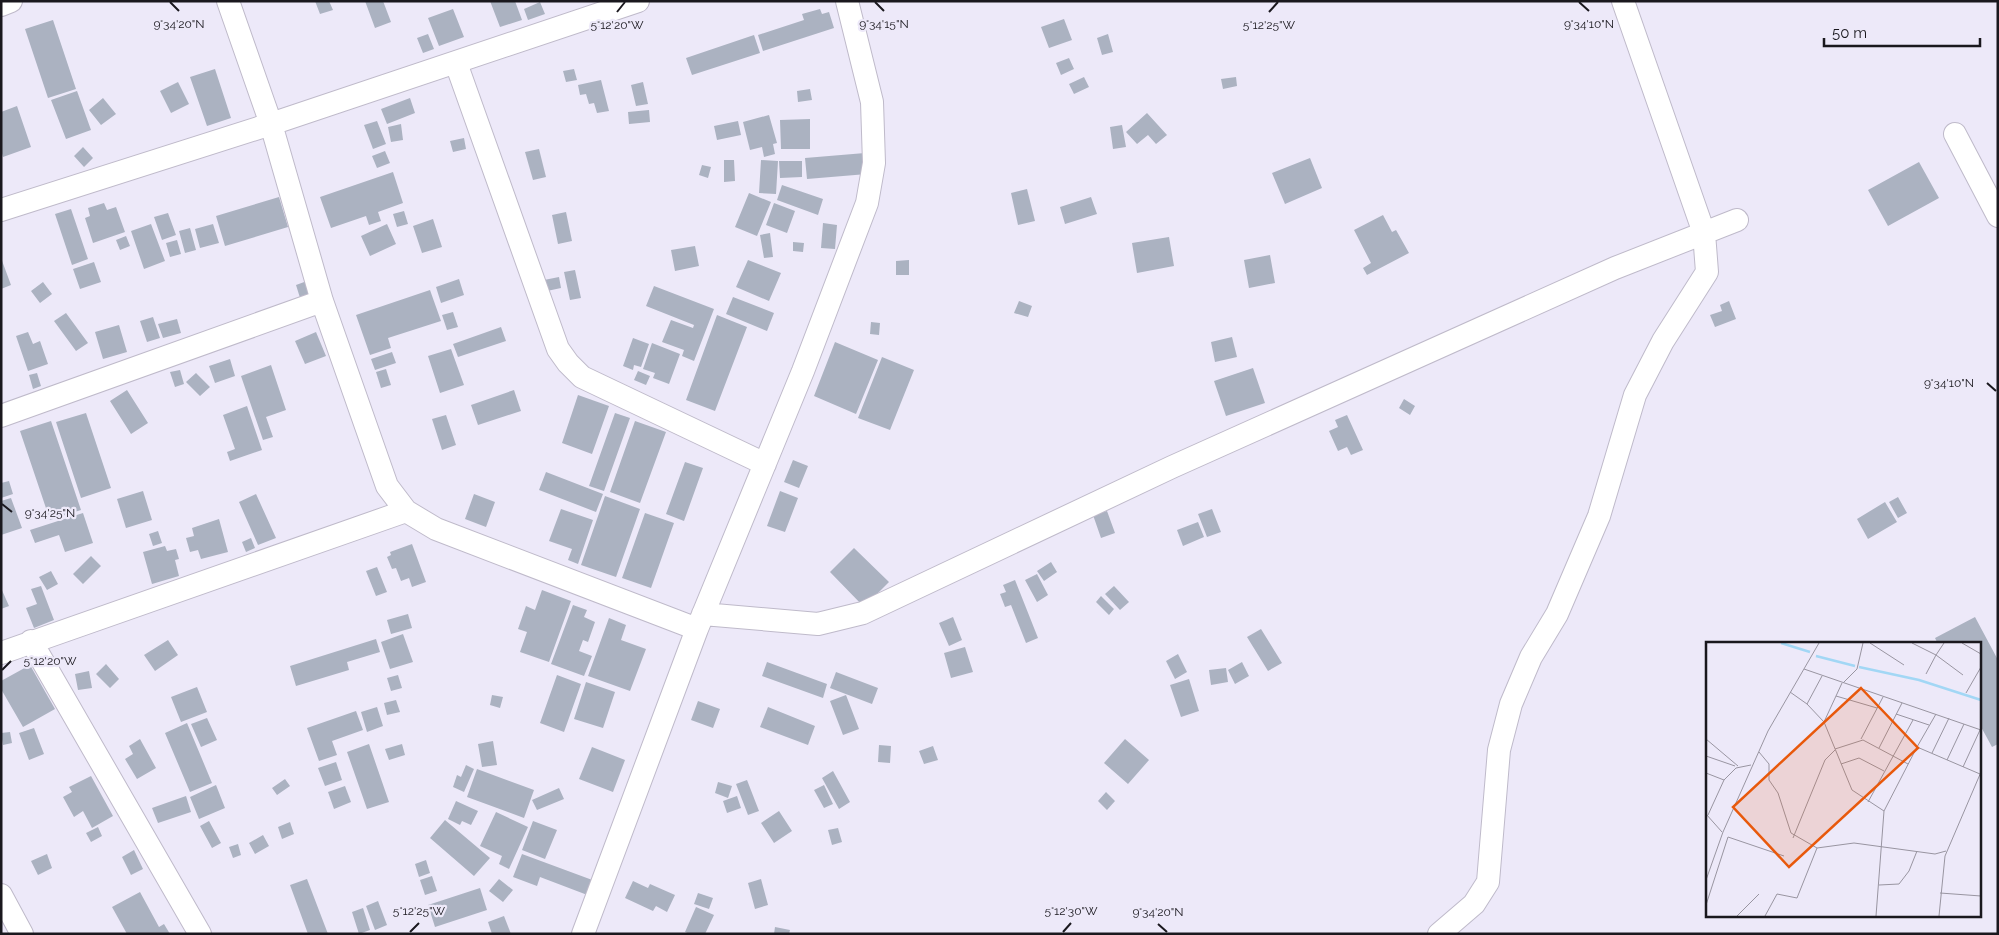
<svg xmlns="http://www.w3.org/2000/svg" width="1999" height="935" font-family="Raleway,sans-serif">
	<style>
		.building { fill: #abb2c1 }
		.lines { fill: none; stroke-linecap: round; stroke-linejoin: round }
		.minor-casing { stroke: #bfbaca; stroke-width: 24 }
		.minor { stroke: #fff; stroke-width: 22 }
		.ticks { fill: none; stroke: #1a181e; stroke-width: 2 }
		.inset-river { fill: none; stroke: #a2d7f5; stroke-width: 2.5 }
		.inset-road { fill: none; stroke: #9995a1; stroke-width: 1 }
		.view { fill: #e8590c; fill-opacity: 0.15; stroke: #e8590c; stroke-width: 2.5 }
		.inset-edge { fill: none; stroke: #1a181e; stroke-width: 2.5 }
		.ticks-label { font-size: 12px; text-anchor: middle; fill: #1a181e; stroke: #ede9f9; stroke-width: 4.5; stroke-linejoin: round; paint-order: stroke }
	</style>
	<rect width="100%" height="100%" fill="#ede9f9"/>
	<path class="building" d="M315,1H329L333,10L320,14Z
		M365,1H383L391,22L375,28Z
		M490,1H515L522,20L500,27Z
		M540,2L545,14L528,20L524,9Z
		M453,9L464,37L439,46L428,18Z
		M820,9L822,14L829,12L834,28L763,51L758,35L804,20L802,14Z
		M1064,19L1072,40L1049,48L1041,27Z
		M53,20L76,89L48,98L25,29Z
		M428,34L434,49L423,53L417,38Z
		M1108,34L1113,52L1102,55L1097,38Z
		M754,35L760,53L692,75L686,58Z
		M1069,58L1074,69L1061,75L1056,63Z
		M215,69L231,118L207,126L190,77Z
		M574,69L577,80L566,82L563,71Z
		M1084,77L1089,87L1074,94L1069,84Z
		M1236,77L1237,86L1223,89L1221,79Z
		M601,80L609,111L597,113L594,103L589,104L586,94L580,95L578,85Z
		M178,82L189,104L171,113L160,91Z
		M643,82L648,104L636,106L631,85Z
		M810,89L812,100L798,102L797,91Z
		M77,91L91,130L66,139L51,100Z
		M103,98L116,114L101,125L89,110Z
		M410,98L415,113L387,124L381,109Z
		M17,106L31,147L3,157L1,150V112Z
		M649,110L650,122L629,124L628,112Z
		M1147,113L1167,135L1156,144L1148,135L1137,144L1126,132Z
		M769,115L777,143L773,144L775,154L764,157L762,147L750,150L743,122Z
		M810,119V149H781L780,120Z
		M377,121L386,144L373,149L364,125Z
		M738,121L741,135L717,140L714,126Z
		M401,124L403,140L391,142L388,127Z
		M1122,125L1126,147L1113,149L1110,127Z
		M464,138L466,149L453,152L450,141Z
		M83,147L93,158L84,167L74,156Z
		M539,149L546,177L533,180L525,152Z
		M385,151L390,163L377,168L372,156Z
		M865,153L867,174L807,179L805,158Z
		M1310,158L1322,188L1285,204L1272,173Z
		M724,160H734L735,181L724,182Z
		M761,160L778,161L776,194L759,193Z
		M779,161H802V177L780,178Z
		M1919,162L1939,198L1888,226L1868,190Z
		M702,165L711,167L708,178L699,175Z
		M393,172L403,203L378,212L381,221L369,225L366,216L331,228L320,197Z
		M782,185L823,199L818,215L777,200Z
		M1027,189L1035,221L1018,225L1011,193Z
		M749,193L771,202L757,236L735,227Z
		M279,197L288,227L225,246L216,216Z
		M1091,197L1097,214L1065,224L1060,207Z
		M104,203L107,210L116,207L125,232L93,243L85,218L90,216L88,208Z
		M774,203L795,211L787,233L766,225Z
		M71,209L88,259L72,265L55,214Z
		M404,211L408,224L397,227L393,214Z
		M566,212L572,241L558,244L552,215Z
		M168,213L176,235L162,240L154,217Z
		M1383,215L1392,232L1396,230L1409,253L1367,275L1363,268L1371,263L1354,230Z
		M433,219L442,247L422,253L413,226Z
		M823,223L837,225L835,249L821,248Z
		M151,224L165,261L144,269L131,231Z
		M213,224L219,243L200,248L195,229Z
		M387,224L396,244L370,256L361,236Z
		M190,228L196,250L185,253L179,231Z
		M770,233L773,257L764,258L760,235Z
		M126,236L130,246L120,250L116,240Z
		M1169,237L1174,266L1137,273L1132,243Z
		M177,240L181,254L170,257L166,243Z
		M793,242L804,243L803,252L793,251Z
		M695,246L699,266L675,271L671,250Z
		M1270,255L1275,283L1249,288L1244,260Z
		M1,258L11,285L1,289Z
		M748,260L781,273L769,301L736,287Z
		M909,260V275H896V261Z
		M94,262L101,282L80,289L73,269Z
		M575,270L581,298L570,300L564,272Z
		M559,277L561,288L547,291L544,280Z
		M459,279L464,295L441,303L436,287Z
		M307,281L312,297L301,301L296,285Z
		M43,282L52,294L40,303L31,291Z
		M654,286L714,309L694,361L682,356L684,350L662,342L671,320L693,328L694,325L646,306Z
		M430,290L441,321L388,338L391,348L370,355L356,315Z
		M733,297L774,313L767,331L726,314Z
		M1019,301L1032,306L1028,317L1014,313Z
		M1729,301L1736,319L1715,327L1710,315L1722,311L1720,305Z
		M453,312L458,327L447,330L442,315Z
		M66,313L88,343L76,351L54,321Z
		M717,315L747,327L715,411L686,400Z
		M153,317L160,338L147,342L140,321Z
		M177,319L181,333L163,338L158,324Z
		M871,322L880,323L879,335L870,334Z
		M119,325L127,352L103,359L95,332Z
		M501,327L506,341L458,357L453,344Z
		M28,332L33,344L40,341L48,364L28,371L16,336Z
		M316,332L326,356L305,364L295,341Z
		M1232,337L1237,357L1215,362L1211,342Z
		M633,338L649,344L641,367L634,365L633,370L623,366Z
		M835,342L878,360L856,414L814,396Z
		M652,343L680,354L669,384L653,378L655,373L643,369Z
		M451,349L464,385L440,393L428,356Z
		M392,352L396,363L375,370L371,359Z
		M882,357L914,370L890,430L858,418Z
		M230,359L235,376L215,383L209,366Z
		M271,365L286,410L266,417L273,437L263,440L241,376Z
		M1253,368L1265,403L1226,416L1214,381Z
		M386,369L391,385L381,388L376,372Z
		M180,370L184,384L175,387L170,372Z
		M638,371L650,376L646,385L634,380Z
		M37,373L41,386L33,389L29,375Z
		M196,373L210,387L200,396L186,382Z
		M127,390L148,423L131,434L110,401Z
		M514,390L521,411L478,425L471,405Z
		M578,395L609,406L592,454L562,443Z
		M1404,399L1415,406L1410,415L1399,408Z
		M247,406L262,450L230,461L227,452L235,449L223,415Z
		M86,413L111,488L81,498L56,422Z
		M615,413L630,418L604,491L589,486Z
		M446,415L456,445L442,450L432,419Z
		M1347,415L1363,450L1351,455L1347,447L1338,451L1329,431L1338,427L1335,420Z
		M51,421L81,510L50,520L20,431Z
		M635,421L666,432L640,503L610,492Z
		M793,460L808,466L799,488L784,482Z
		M685,462L703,468L684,521L666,514Z
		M546,472L603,494L596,512L539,490Z
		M9,481L13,494L1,498V483Z
		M143,491L152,520L126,528L117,499Z
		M780,491L798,498L785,532L767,526Z
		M256,494L276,538L258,545L239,502Z
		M474,494L495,502L486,527L465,519Z
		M605,496L640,509L616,577L581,565Z
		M1898,497L1907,513L1898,518L1889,502Z
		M11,498L22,528L1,535V501Z
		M1885,502L1897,522L1868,539L1857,519Z
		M561,509L593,520L578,564L568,560L572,549L549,541Z
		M1212,509L1221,532L1207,537L1198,514Z
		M1107,511L1115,533L1101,538L1093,515Z
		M83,513L93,543L65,552L59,535L35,543L30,530Z
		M645,513L674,523L651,588L622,578Z
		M219,519L228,552L201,559L198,550L190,552L186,538L194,536L192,528Z
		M1198,522L1204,537L1183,546L1177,530Z
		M158,531L162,543L153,546L149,534Z
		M251,538L255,548L246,552L242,542Z
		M412,544L426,582L412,587L409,578L401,581L396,568L392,569L387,557L391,555L390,552Z
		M165,546L167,551L176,549L179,559L175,560L179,576L152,584L143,552Z
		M854,548L889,582L864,607L830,572Z
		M91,556L101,566L83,584L73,574Z
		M1051,562L1057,572L1044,581L1037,571Z
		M377,567L387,592L376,596L366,571Z
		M51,571L58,584L47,590L39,577Z
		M1037,574L1048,595L1037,602L1025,580Z
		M1015,580L1038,638L1026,643L1011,605L1005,607L1000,594L1006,592L1003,585Z
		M41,586L54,620L34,628L26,608L37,604L31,589Z
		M1114,586L1129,602L1120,610L1105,594Z
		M1,588L9,606L1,609Z
		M542,590L571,601L549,662L520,652L527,632L518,629L526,606L535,610Z
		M1101,596L1114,609L1109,615L1096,602Z
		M573,605L587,610L584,617L595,622L588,642L583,640L579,651L592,656L584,676L551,664Z
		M408,614L412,628L391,634L387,620Z
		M953,617L962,640L949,646L939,623Z
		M1975,617L1998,660V744L1992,747L1980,725V644H1938L1935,638Z
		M609,618L626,625L621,640L646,649L630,691L588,676Z
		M1261,629L1282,663L1268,671L1247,637Z
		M403,634L413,662L390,669L381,642Z
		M376,639L380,652L347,662L349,670L296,686L290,666Z
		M168,640L178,655L155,671L144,655Z
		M965,647L973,672L951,678L944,653Z
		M1178,654L1187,672L1175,679L1166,661Z
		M767,662L827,684L823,698L762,676Z
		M1242,662L1249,676L1235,684L1228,670Z
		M106,664L119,679L110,688L96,674Z
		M30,665L55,709L23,727L1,689V681Z
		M1226,668L1228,682L1211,685L1209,670Z
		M89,671L92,688L78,690L75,674Z
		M836,672L878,688L872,704L830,688Z
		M398,675L402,688L391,691L387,678Z
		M557,675L581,684L564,732L540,723Z
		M1189,679L1199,711L1181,717L1170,685Z
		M586,682L615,692L603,728L574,719Z
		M197,687L207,712L181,722L171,697Z
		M492,695L503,697L500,708L490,705Z
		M846,695L859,729L843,735L830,701Z
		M396,700L400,712L387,715L384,703Z
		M698,701L720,709L713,728L691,720Z
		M377,707L383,726L367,732L361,712Z
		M768,707L815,726L808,745L760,727Z
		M356,711L363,730L332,741L337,755L319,761L307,728Z
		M207,718L217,740L201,747L191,724Z
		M187,723L212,783L190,792L165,733Z
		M34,728L44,754L29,760L19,733Z
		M10,732L12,743L3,745L1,733Z
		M140,739L156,768L137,779L125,759L133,754L129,746Z
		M1125,739L1149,760L1128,784L1104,763Z
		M493,741L497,765L482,767L478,744Z
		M369,744L389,802L367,809L347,752Z
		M402,744L405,755L389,760L385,749Z
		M879,745L891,746L890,763L878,762Z
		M933,746L938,760L924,764L919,751Z
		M592,747L625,760L613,792L579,779Z
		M336,762L342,780L325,786L318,768Z
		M466,765L474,769L464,792L453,787L457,775L461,777Z
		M477,769L534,790L524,818L467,797Z
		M833,771L850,802L839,809L822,778Z
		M91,776L113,816L92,828L83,811L74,817L63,797L72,792L69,787Z
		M285,779L290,786L277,795L272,788Z
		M747,780L759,811L748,815L736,784Z
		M718,782L732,786L728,798L715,793Z
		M216,785L225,808L199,819L190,797Z
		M824,785L833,804L824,808L814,790Z
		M345,786L351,802L334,809L328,792Z
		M559,788L564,799L537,810L532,800Z
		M1106,792L1115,801L1107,810L1098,801Z
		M186,796L191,812L158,823L152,808Z
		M737,796L741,808L727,813L723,801Z
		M456,801L478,811L471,825L462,821L460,825L448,819Z
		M779,811L792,831L774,843L761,823Z
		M496,812L528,827L509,869L499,864L502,856L480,846Z
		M445,820L490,858L474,876L430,838Z
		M209,821L221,843L212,848L200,826Z
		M533,821L557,830L545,859L522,850Z
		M290,822L294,834L282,839L278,827Z
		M98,827L102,836L91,842L86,833Z
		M838,828L842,842L832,845L828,830Z
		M263,835L269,846L255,854L249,843Z
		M238,844L241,855L233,858L229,847Z
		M134,850L143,869L131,875L122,857Z
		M47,854L52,868L38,875L31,861Z
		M522,854L595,881L590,896L540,877L537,886L513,877Z
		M426,860L430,873L419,877L415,864Z
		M432,876L437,891L425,895L420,880Z
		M307,879L328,934H308L290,885Z
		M499,879L513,890L503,902L489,891Z
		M761,879L768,905L755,909L748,883Z
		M633,881L648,888L650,884L675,895L667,912L656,906L653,911L625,898Z
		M480,888L487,910L435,927L428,905Z
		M140,892L159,927L164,924L170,934H127L112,907Z
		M698,893L713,898L709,909L694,904Z
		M378,901L387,925L375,930L366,906Z
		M696,907L714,915L705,934H690L685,932Z
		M363,908L370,930L359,934L352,912Z
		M504,916L511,934H492L488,922Z
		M775,927L790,930L789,934H774Z"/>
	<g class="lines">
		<defs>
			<path id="minor" d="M228,1L271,124L322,301L387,486L406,511L436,529L697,629
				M1,5L11,1
				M456,63L558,349L568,363L582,377L765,464
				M1955,134L1998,216
				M1,210L271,124L638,1
				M1,416L322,301
				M703,614L818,624L863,613L1172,467L1615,268L1737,220
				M31,641L200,934
				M1,653L406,511
				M1,895L22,934
				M583,934L697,629L803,371L867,203L874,163L872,102L847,1
				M1439,934L1474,904L1488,882L1499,750L1511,704L1531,657L1557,614L1599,516L1635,395L1663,341L1707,272L1704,233L1623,1"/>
		</defs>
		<use href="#minor" class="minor-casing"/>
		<use href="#minor" class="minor"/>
	</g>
	<path class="ticks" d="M170,2L179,11M875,2L884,11M1579,2L1589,11M617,12L625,2M1269,12L1278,2M1987,383L1996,391M2,504L12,512M2,670L11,661M1158,924L1167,932M410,932L419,923M1063,932L1071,923"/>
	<g transform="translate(1706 642)">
		<rect width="275" height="275" fill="#ede9f9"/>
		<path class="inset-river" d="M75,1L104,10M110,14L149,24M153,25L213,38L275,58"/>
		<path class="inset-road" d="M164,1L198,23M206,1L230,13L220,32M238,1L230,13L257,33M256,1L275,12M98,27L275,88M137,41L151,27L157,1M84,50L101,62L118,80L146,148L178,169M260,51L275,25M130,54L171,66M101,62L116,34M190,72L223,83M118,80L136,41M0,97L32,124M155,97L177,55M211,105L230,72M173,106L196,61M129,107L157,98L202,122M53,110L63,122V138L72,151L85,191L111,206M226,111L243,76M0,114L29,124M241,118L258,82M135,122L153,116L178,129M257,125L274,88M0,131L18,138L30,126L45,123M162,160L207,78M0,172L16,190M2,173L18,138M87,196L119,118L129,108M0,238L17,190L62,89L113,1M173,243L193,242L203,229L211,209M234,251L275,254M0,263L22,195L78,214M31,274L53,252M59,274L71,252L91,256L111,206L148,201L229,212L240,209M170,274L178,169L211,105L274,132M233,274L239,214L275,130"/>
		<path class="view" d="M155,46L212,106L83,225L27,165Z"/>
		<rect width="275" height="275" class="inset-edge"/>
	</g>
	<g class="ticks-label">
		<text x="1589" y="28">9°34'10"N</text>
		<text x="179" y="28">9°34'20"N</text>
		<text x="884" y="28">9°34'15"N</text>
		<text x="617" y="29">5°12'20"W</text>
		<text x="1269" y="29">5°12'25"W</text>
		<text x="1949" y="387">9°34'10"N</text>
		<text x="50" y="517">9°34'25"N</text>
		<text x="50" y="665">5°12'20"W</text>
		<text x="419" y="915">5°12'25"W</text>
		<text x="1071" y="915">5°12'30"W</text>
		<text x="1158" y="916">9°34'20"N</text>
	</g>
	<rect width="1999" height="935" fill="none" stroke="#1a181e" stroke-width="5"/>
	<path d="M1824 38v8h156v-8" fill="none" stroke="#1a181e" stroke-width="2.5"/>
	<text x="1832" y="38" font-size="15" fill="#1a181e" stroke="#ede9f9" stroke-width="4" paint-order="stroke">50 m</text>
</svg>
